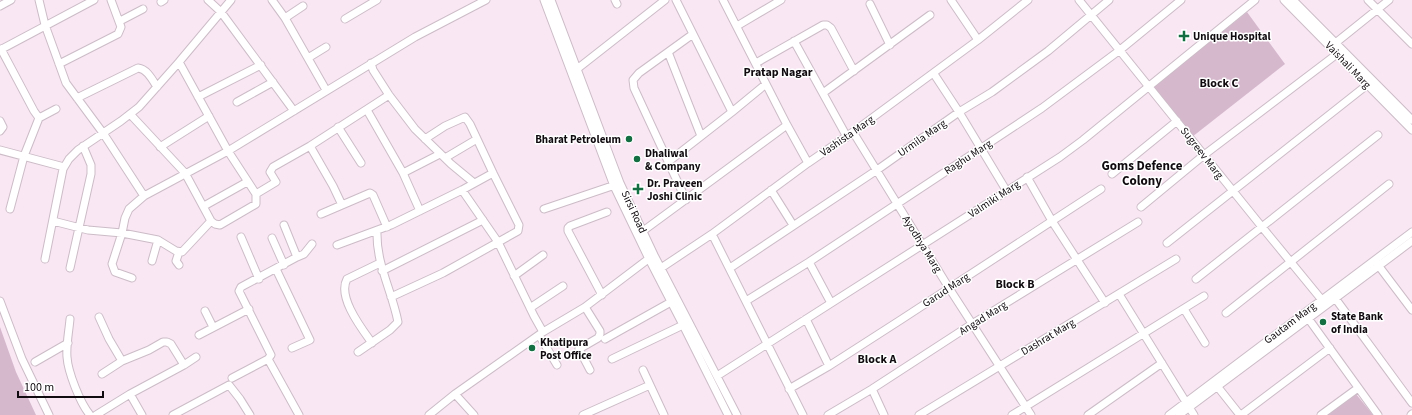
<svg xmlns="http://www.w3.org/2000/svg" width="1412" height="415" font-family="'Source Sans 3',sans-serif">
	<style>
		.green { fill: #d6b8cd }
		.lines { fill: none; stroke-linecap: round; stroke-linejoin: round }
		.minor-casing { stroke: #ccbcc7; stroke-width: 9 }
		.minor { stroke: #fff; stroke-width: 7 }
		.poi-dot { fill: #136e42; stroke: #fff; stroke-width: 1.5 }
		.labels { text-anchor: middle; dominant-baseline: central; stroke-width: 3; stroke-linejoin: round; paint-order: stroke }
		.poi-label { font-size: 11px; font-weight: bold; fill: #100b0f; stroke: #fff; text-anchor: start }
		.street-label { font-size: 11px; fill: #100b0f; stroke: #fff }
		.neighbourhood-label { font-size: 12px; font-weight: bold; fill: #100b0f; stroke: #fff }
		.quarter-label { font-size: 13px; font-weight: bold; fill: #100b0f; stroke: #fff }
	</style>
	<rect width="100%" height="100%" fill="#f9e8f4"/>
	<path class="green" d="M1247,12L1285,64L1192,137L1153,87Z
		M0,327L16,372L36,415H0Z
		M1356,394L1373,415H1327Z"/>
	<g class="lines">
		<defs>
			<path id="minor" d="M39,0L45,25L66,83L103,133L144,196
				M208,0L221,12L294,111
				M272,0L285,18L326,90
				M544,0L614,186L649,259L683,325L728,415
				M551,0L620,183L654,255L737,415
				M615,0L617,4
				M723,0L787,125L808,163
				M951,0L978,40
				M1079,0L1262,227L1326,305
				M1284,0L1412,130
				M1293,0L1412,120
				M1368,0L1412,44
				M161,2L164,0
				M870,4L890,45
				M0,6L11,0
				M285,18L303,6
				M345,19L377,0
				M120,21L143,9
				M737,26L781,0
				M794,41L847,137
				M1333,45L1389,0
				M1,49L34,111L39,118
				M0,50L94,0
				M668,52L701,136
				M308,58L326,47
				M371,63L373,70L389,95L415,129L451,164L474,183
				M756,63L823,25H827L831,28L854,71
				M59,64L118,34L121,27L111,0
				M577,69L665,0
				M934,74L959,112L1006,190
				M823,93L930,15
				M198,97L261,65
				M77,98L138,68C147,69 152,79 157,87
				M237,102L273,82
				M367,110L403,173L420,211
				M732,112L766,84
				M130,114L185,173L211,221L215,224L220,225L256,204V194L228,151L179,62
				M0,121L3,127L0,131
				M338,127L361,163
				M853,132L949,288L1031,415
				M310,146L333,186L342,205
				M160,147L209,116
				M0,150L64,167
				M445,158L477,139
				M668,162L732,112L676,0
				M403,173L440,154
				M1112,174L1177,121
				M1027,177L1052,221L1105,303
				M462,190L498,242L534,316L543,332
				M771,190L793,225
				M256,194L276,182L270,172L273,167L310,146L389,95
				M686,200L634,88L633,80L639,73L693,34
				M204,206L247,182
				M1141,207L1204,155L1337,54
				M10,209L24,156L39,118L56,109
				M544,209L618,184
				M321,214L370,193L373,195L387,227
				M53,221L88,230L122,233L158,240
				M284,225L297,257L241,287L239,291L271,355L268,359L299,415
				M643,231L787,125
				M712,234L803,415
				M241,237L259,279
				M272,238L284,265
				M1167,243L1367,85
				M337,245L391,225L462,190L493,173
				M179,252L176,261L179,265
				M297,257L304,254L312,244
				M45,259L63,169L69,159L78,150L121,121L139,107L179,62L231,0
				M152,261L158,240L176,251L182,252L211,221
				M809,262L831,303
				M1378,265L1412,310
				M70,268L91,174V165L83,146
				M661,268L712,234L808,163L853,132L978,40L1028,0
				M730,268L877,170L959,112L992,92L1048,51L1109,0
				M276,269L310,340L292,348
				M382,271L483,220
				M514,276L543,255
				M132,278L115,272L112,264L122,233L125,218L129,209L144,196L228,151L415,37L486,0
				M1196,279L1378,135
				M1119,294L1194,415
				M602,295L568,231V228L570,226L607,212
				M391,297L443,273L518,231L519,225L493,173L470,124L465,117L445,126L425,139
				M1335,298L1412,403
				M0,301L22,359L49,415
				M746,301L809,262L1042,108L1120,50L1181,0
				M585,307L600,331V334L598,338L579,349L590,370
				M530,308L563,286
				M1184,309L1205,343
				M205,311L213,327
				M1226,313L1389,184
				M1305,314L1378,415
				M99,317L109,339L122,361
				M70,319C69,331 66,345 67,357C68,372 80,403 90,415
				M806,319L829,366
				M199,335L249,309
				M539,335L557,365
				M605,339L671,302
				M372,343C362,329 337,297 347,279L380,263
				M358,352L390,330L398,322C392,291 376,264 377,231
				M612,359L683,325
				M35,362L68,343
				M184,365L196,357
				M643,370L664,415
				M717,376L1060,157L1083,140L1255,0
				M232,378L268,359
				M1217,386L1240,415
				M789,389L829,366L902,319L1101,189
				M872,389L884,415
				M130,394L142,415
				M455,394L474,415
				M96,415L130,394L184,365L171,344L167,342H163L149,350L122,361L102,374
				M173,415L229,385L240,399L250,415
				M429,415L455,394L543,332L585,307L651,257
				M583,415L650,385
				M828,415L872,389L972,324L1138,222
				M919,415L1176,259
				M1012,415L1204,296
				M1088,415L1162,363
				M1169,415L1412,232
				M1179,415L1412,241
				M1241,415L1330,348
				M1321,415L1358,388
				M1411,415L1412,414"/>
		</defs>
		<use href="#minor" class="minor-casing"/>
		<use href="#minor" class="minor"/>
	</g>
	<g class="poi-dot">
		<path d="M1182 30h4v4h4v4h-4v4h-4v-4h-4v-4h4z"/>
		<circle cx="629" cy="139" r="4"/>
		<circle cx="637" cy="159" r="4"/>
		<path d="M636 183h4v4h4v4h-4v4h-4v-4h-4v-4h4z"/>
		<circle cx="1323" cy="322" r="4"/>
		<circle cx="532" cy="348" r="4"/>
	</g>
	<g class="labels">
		<g class="poi-label">
			<text x="1193" y="36">Unique Hospital</text>
			<text x="621" y="139" text-anchor="end">Bharat Petroleum</text>
			<text x="645" y="153">Dhaliwal<tspan x="645" dy="13">&amp; Company</tspan></text>
			<text x="647" y="183">Dr. Praveen<tspan x="647" dy="13">Joshi Clinic</tspan></text>
			<text x="1331" y="316">State Bank<tspan x="1331" dy="13">of India</tspan></text>
			<text x="540" y="342">Khatipura<tspan x="540" dy="13">Post Office</tspan></text>
		</g>
		<g class="street-label">
			<text transform="translate(1348 65) rotate(46)">Vaishali Marg</text>
			<text transform="translate(847 136) rotate(-35)">Vashista Marg</text>
			<text transform="translate(922 138) rotate(-35)">Urmila Marg</text>
			<text transform="translate(1202 153) rotate(52)">Sugreev Marg</text>
			<text transform="translate(968 157) rotate(-33)">Raghu Marg</text>
			<text transform="translate(994 199) rotate(-33)">Valmiki Marg</text>
			<text transform="translate(634 212) rotate(65)">Sirsi Road</text>
			<text transform="translate(922 244) rotate(58)">Ayodhya Marg</text>
			<text transform="translate(946 290) rotate(-33)">Garud Marg</text>
			<text transform="translate(983 318) rotate(-32)">Angad Marg</text>
			<text transform="translate(1290 323) rotate(-37)">Gautam Marg</text>
			<text transform="translate(1048 337) rotate(-31)">Dashrat Marg</text>
		</g>
		<g class="neighbourhood-label">
			<text x="778" y="72">Pratap Nagar</text>
			<text x="1219" y="83">Block C</text>
			<text x="1015" y="284">Block B</text>
			<text x="877" y="359">Block A</text>
		</g>
		<g class="quarter-label">
			<text x="1142" y="166">Goms Defence<tspan x="1142" dy="15">Colony</tspan></text>
		</g>
	</g>
	<path d="M18 391v6h85v-6" fill="none" stroke="#100b0f" stroke-width="2"/>
	<text x="24" y="391" font-size="12" fill="#100b0f" stroke="#ffffff" stroke-width="3" paint-order="stroke">100 m</text>
</svg>
